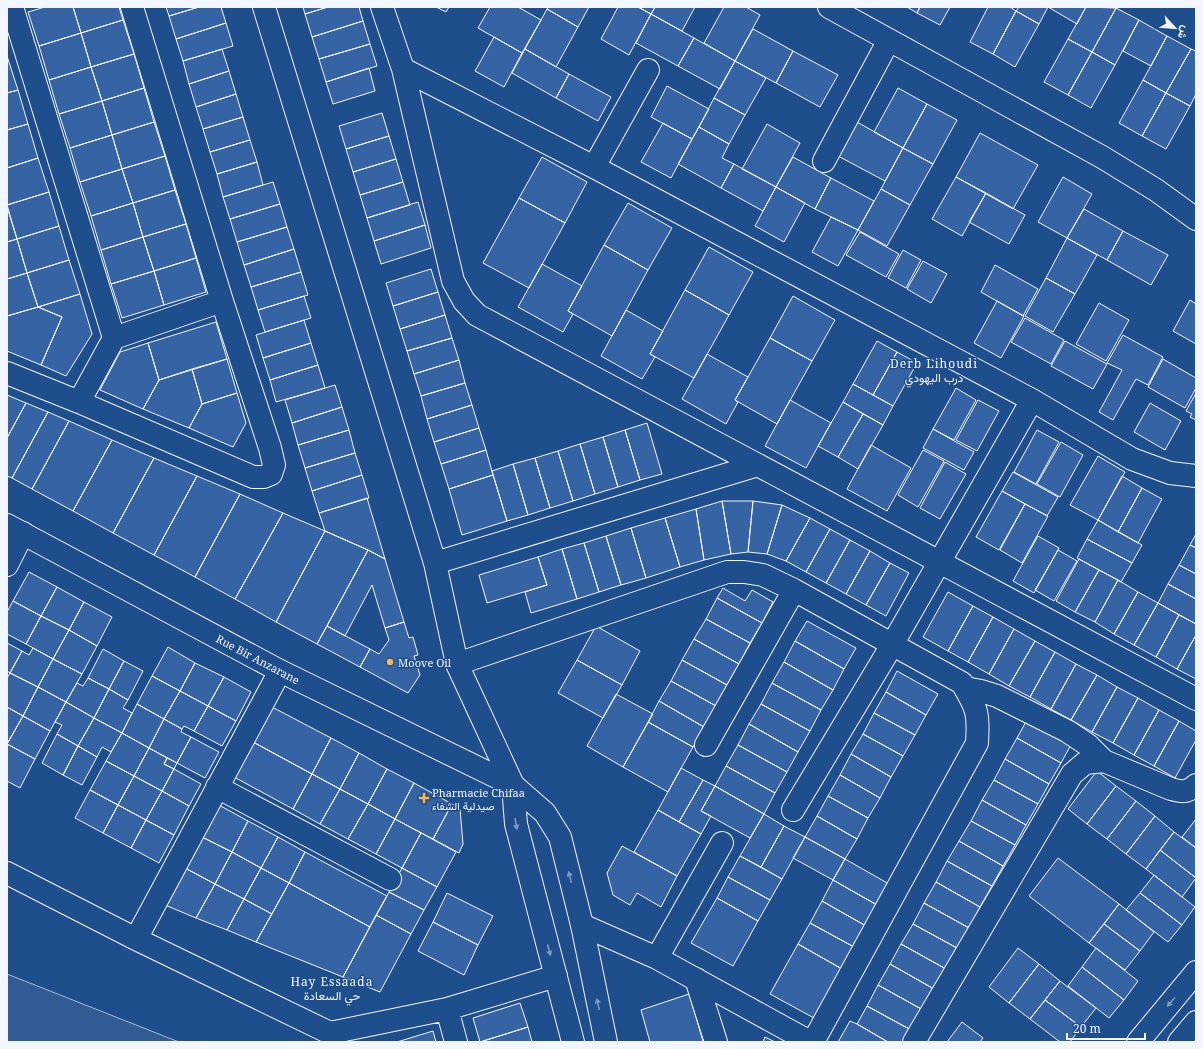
<svg xmlns="http://www.w3.org/2000/svg" width="1203" height="1049" font-family="'Noto Serif',Vazirmatn,serif">
	<style>
		.built { fill: #305b95; stroke: #a8bbd7 }
		.building { fill: #3563a3; stroke: #f2f6ff }
		.lines { fill: none; stroke-linecap: round; stroke-linejoin: round }
		.minor-casing { stroke: #f2f6ff; stroke-width: 24 }
		.tertiary-casing { stroke: #f2f6ff; stroke-width: 24 }
		.secondary-casing { stroke: #f2f6ff; stroke-width: 24 }
		.minor { stroke: #1f4e8c; stroke-width: 22 }
		.tertiary { stroke: #1f4e8c; stroke-width: 22 }
		.secondary { stroke: #1f4e8c; stroke-width: 22 }
		.oneway { fill: #7e9ac0 }
		.poi-dot { fill: #ffb74d; stroke: #1f4e8c; stroke-width: 1.5 }
		.labels { text-anchor: middle; dominant-baseline: central; stroke-width: 3; stroke-linejoin: round; paint-order: stroke }
		.street-label { font-size: 11px; fill: #f2f6ff; stroke: #1f4e8c }
		.poi-label { font-size: 11px; fill: #f2f6ff; stroke: #1f4e8c; text-anchor: start }
		.neighbourhood-label { font-size: 12px; letter-spacing: 1px; fill: #f2f6ff; stroke: #1f4e8c }
	</style>
	<rect width="100%" height="100%" fill="#1f4e8c"/>
	<path class="built" d="M7,974L179,1042H7Z"/>
	<path class="building" d="M45,7H73L81,33L39,46L28,12Z
		M73,7H119L123,20L81,33Z
		M166,7H199L169,16Z
		M199,7H221L226,23L176,39L169,16Z
		M303,7H328L305,14Z
		M328,7H359L363,21L312,37L305,14Z
		M436,7H449L446,12Z
		M490,7H518L541,20L522,53L478,28Z
		M548,7H589L578,27L547,9Z
		M618,7H638L651,14L629,55L601,39Z
		M638,7H655L651,14Z
		M655,7H695L682,31L651,14Z
		M724,7H746L760,15L735,61L704,43Z
		M907,7H920L917,13Z
		M920,7H950L940,25L917,13Z
		M988,7H1010L1016,11L993,54L970,42Z
		M1019,7H1048L1039,24L1016,11Z
		M1048,7H1086L1077,24Z
		M1086,7L1116,8L1092,52L1068,39Z
		M1116,8L1139,20L1115,65L1092,52Z
		M547,9L578,27L556,67L525,49Z
		M1016,11L1039,24L1015,67L993,54Z
		M651,14L694,38L678,66L636,43Z
		M123,20L134,54L91,67L81,33Z
		M1139,20L1167,36L1151,66L1123,51Z
		M363,21L370,44L319,59L312,37Z
		M226,23L233,46L183,61L176,39Z
		M753,29L793,51L776,83L735,61Z
		M81,33L91,67L49,80L39,46Z
		M1167,36L1191,49L1166,93L1143,80Z
		M494,37L522,53L504,87L475,71Z
		M694,38L735,61L720,89L678,66Z
		M1068,39L1092,52L1068,95L1044,82Z
		M370,44L377,66L326,82L319,59Z
		M222,49L229,71L189,84L183,61Z
		M525,49L569,74L556,98L512,73Z
		M1191,49L1196,51V94L1190,106L1166,93Z
		M793,51L838,75L820,107L776,83Z
		M1092,52L1115,65L1091,108L1068,95Z
		M134,54L144,88L102,101L91,67Z
		M7,56L18,90L7,93Z
		M735,61L766,78L745,115L714,98Z
		M91,67L102,101L59,114L49,80Z
		M369,68L375,91L333,104L326,82Z
		M229,71L236,94L196,107L189,84Z
		M569,74L611,97L598,121L556,98Z
		M1143,80L1166,93L1142,136L1119,123Z
		M667,86L709,109L692,139L651,117Z
		M144,88L154,122L112,135L102,101Z
		M898,88L927,104L903,148L874,132Z
		M18,90L28,124L7,130V93Z
		M1166,93L1190,106L1166,149L1142,136Z
		M236,94L243,117L203,129L196,107Z
		M714,98L745,115L729,144L699,127Z
		M102,101L112,135L70,148L59,114Z
		M927,104L957,120L933,164L903,148Z
		M382,113L389,136L346,149L339,126Z
		M243,117L250,140L210,152L203,129Z
		M154,122L165,156L122,169L112,135Z
		M857,122L903,148L885,181L838,156Z
		M663,123L692,139L671,178L641,162Z
		M28,124L38,158L7,168V130Z
		M767,124L800,143L776,187L742,169Z
		M699,127L729,144L722,158L734,164L721,188L678,164Z
		M980,133L1038,165L1013,209L956,177Z
		M112,135L122,169L80,182L70,148Z
		M389,136L396,159L353,172L346,149Z
		M250,140L257,162L217,174L210,152Z
		M903,148L933,164L910,205L881,189Z
		M165,156L175,190L133,203L122,169Z
		M542,157L587,182L565,223L519,198Z
		M793,157L831,178L815,209L776,187Z
		M38,158L49,192L7,205V168Z
		M396,159L403,182L360,195L353,172Z
		M257,162L263,185L223,197L217,174Z
		M734,164L776,187L763,211L721,188Z
		M122,169L133,203L91,216L80,182Z
		M956,177L986,193L962,236L932,219Z
		M1063,177L1092,194L1067,238L1038,222Z
		M831,178L874,201L858,230L815,209Z
		M273,182L280,204L230,219L223,197Z
		M403,182L410,205L367,218L360,195Z
		M776,187L805,203L784,242L755,226Z
		M881,189L910,205L887,246L858,230Z
		M175,190L186,224L143,237L133,203Z
		M49,192L59,226L17,239L7,205Z
		M986,193L1025,215L1009,244L969,222Z
		M519,198L565,223L529,288L483,263Z
		M418,202L425,225L374,241L367,218Z
		M133,203L143,237L101,250L91,216Z
		M628,203L672,228L648,270L604,245Z
		M280,204L287,227L237,242L230,219Z
		M7,207L17,239L7,242Z
		M1084,209L1123,231L1107,260L1067,238Z
		M831,217L858,230L838,266L812,252Z
		M186,224L196,258L154,271L143,237Z
		M425,225L431,248L381,264L374,241Z
		M59,226L69,260L27,273L17,239Z
		M287,227L294,249L244,265L237,242Z
		M1123,231L1168,255L1151,285L1107,260Z
		M860,232L899,254L886,277L846,255Z
		M143,237L154,271L111,284L101,250Z
		M1067,238L1097,255L1075,294L1046,278Z
		M17,239L27,273L7,279V242Z
		M604,245L648,270L612,336L568,311Z
		M709,247L753,272L729,315L685,290Z
		M294,249L301,272L251,287L244,265Z
		M903,250L921,260L906,288L888,278Z
		M196,258L206,292L164,305L154,271Z
		M69,260L80,294L38,307L27,273Z
		M923,261L947,274L931,303L907,289Z
		M542,264L582,286L568,311L573,314L563,332L518,307Z
		M995,265L1038,289L1023,316L981,292Z
		M431,269L438,292L393,306L386,283Z
		M154,271L164,305L122,318L111,284Z
		M301,272L308,295L258,310L251,287Z
		M27,273L38,307L7,316V279Z
		M1046,278L1075,294L1053,332L1025,316Z
		M685,290L729,315L694,378L650,354Z
		M438,292L445,315L400,329L393,306Z
		M80,294L92,334L66,376L41,365L62,317L38,307Z
		M304,296L311,318L265,332L258,310Z
		M793,296L835,320L812,361L770,338Z
		M1190,300L1196,304V344L1173,331Z
		M997,301L1024,316L1001,358L974,343Z
		M1099,303L1129,320L1106,361L1076,344Z
		M38,307L62,317L41,365L7,351V316Z
		M626,310L663,331L650,354L655,357L642,379L601,356Z
		M445,315L452,338L407,351L400,329Z
		M1025,318L1064,340L1051,364L1011,342Z
		M304,320L311,343L263,358L256,335Z
		M216,322L227,359L159,380L148,343Z
		M1123,335L1163,357L1148,385L1136,379L1113,420L1099,412L1122,370L1107,363Z
		M452,338L459,360L414,374L407,351Z
		M770,338L812,361L777,424L735,400Z
		M877,341L897,352L873,395L853,384Z
		M1065,341L1107,364L1093,389L1051,366Z
		M148,343L159,380L143,409L100,390L120,352Z
		M311,343L318,365L270,380L263,358Z
		M897,352L917,363L893,406L873,395Z
		M707,354L748,377L735,400L738,402L726,424L682,399Z
		M227,359L237,393L202,404L192,369Z
		M1163,359L1196,378V388L1185,408L1148,387Z
		M459,360L465,383L421,396L414,374Z
		M318,365L325,388L276,402L270,380Z
		M192,369L202,404L189,428L143,409L159,380Z
		M465,383L472,405L427,419L421,396Z
		M853,384L893,406L883,425L843,402Z
		M335,385L342,407L292,423L285,400Z
		M956,388L976,400L954,440L933,429Z
		M237,393L246,423L233,447L189,428L202,404Z
		M1196,393V420L1190,417L1192,414L1186,411Z
		M7,395L26,403L7,438Z
		M790,400L831,423L806,468L765,446Z
		M978,400L999,411L977,451L956,440Z
		M843,402L863,414L838,457L818,446Z
		M26,403L48,412L12,478L7,476V438Z
		M1150,403L1181,421L1165,450L1134,432Z
		M472,405L479,428L434,442L427,419Z
		M342,407L349,430L298,445L292,423Z
		M48,412L69,421L32,489L12,478Z
		M863,414L883,425L858,469L838,457Z
		M69,421L112,440L73,511L32,489Z
		M647,423L662,474L640,480L625,430Z
		M479,428L486,450L441,464L434,442Z
		M933,429L974,452L964,470L923,448Z
		M349,430L355,453L305,468L298,445Z
		M625,430L640,480L618,487L603,437Z
		M1037,430L1059,442L1036,484L1014,472Z
		M603,437L618,487L595,494L580,444Z
		M112,440L154,458L113,533L73,511Z
		M1061,442L1083,455L1060,497L1037,484Z
		M580,444L595,494L573,501L558,451Z
		M871,445L911,468L887,511L847,489Z
		M486,450L493,475L449,489L441,464Z
		M923,450L944,461L918,507L898,495Z
		M558,451L573,501L550,508L535,458Z
		M355,453L362,475L312,491L305,468Z
		M1098,456L1125,472L1098,520L1070,505Z
		M154,458L197,476L154,555L113,533Z
		M535,458L550,508L528,515L513,464Z
		M945,462L966,474L940,519L920,508Z
		M513,464L528,515L507,521L492,471Z
		M1013,472L1058,497L1047,516L1002,491Z
		M362,475L369,498L319,513L312,491Z
		M493,475L507,521L462,535L449,489Z
		M197,476L240,494L195,577L154,555Z
		M1122,476L1142,488L1118,532L1098,520Z
		M1142,488L1162,499L1138,543L1118,532Z
		M1002,491L1025,504L999,550L976,537Z
		M240,494L283,513L235,599L195,577Z
		M367,498L385,559L368,550L325,531L319,513Z
		M722,501H753L748,552L731,554Z
		M722,501L731,554L704,560L696,509Z
		M753,501L782,505L767,554L748,552Z
		M1025,504L1048,516L1022,563L1000,550Z
		M782,505L810,518L786,561L767,554Z
		M696,509L704,560L680,567L665,518Z
		M283,513L325,531L276,622L235,599Z
		M665,518L680,567L646,578L631,528Z
		M810,518L830,529L806,572L786,561Z
		M1098,520L1142,545L1132,563L1087,539Z
		M631,528L646,578L621,585L606,536Z
		M830,529L850,540L826,583L806,572Z
		M325,531L368,550L317,644L276,622Z
		M1196,534V548L1190,545Z
		M606,536L621,585L599,592L584,543Z
		M1038,536L1059,548L1034,593L1013,581Z
		M1087,539L1132,563L1121,582L1077,558Z
		M850,540L870,551L846,594L826,583Z
		M584,543L599,592L577,599L562,549Z
		M1190,545L1196,548V574L1179,565Z
		M562,549L577,599L531,613L525,592L547,585L538,557Z
		M368,550L385,559L404,622L385,628L372,585L345,636L327,626Z
		M1058,550L1077,561L1054,601L1035,590Z
		M870,551L890,563L866,605L846,594Z
		M538,557L547,585L487,603L479,575Z
		M1079,559L1099,570L1075,612L1056,601Z
		M890,563L909,573L886,616L866,605Z
		M1179,565L1196,574V599L1168,584Z
		M1099,570L1118,580L1095,622L1075,612Z
		M29,572L57,587L41,616L13,601Z
		M1118,580L1138,592L1114,634L1095,622Z
		M1168,584L1196,599V624L1158,603Z
		M57,587L84,602L69,630L41,616Z
		M723,588L745,601L752,590L773,602L762,623L717,598Z
		M948,592L973,606L948,651L923,637Z
		M1138,592L1158,603L1134,645L1114,634Z
		M717,598L762,623L750,643L706,619Z
		M13,601L41,616L26,644L7,634V612Z
		M84,602L112,617L97,646L69,630Z
		M1158,603L1179,615L1156,657L1134,645Z
		M973,606L993,617L968,662L948,651Z
		M1179,615L1196,624V635L1177,669L1156,657Z
		M41,616L69,630L53,659L26,644Z
		M993,617L1014,629L989,674L968,662Z
		M706,619L750,643L739,664L694,639Z
		M807,621L856,648L844,669L795,641Z
		M404,622L409,638L413,637L418,655L414,656L420,675L408,693L360,667L370,649L379,654L389,640L385,628Z
		M327,626L370,649L360,667L317,644Z
		M596,626L640,651L622,685L577,660Z
		M1014,629L1035,641L1009,686L989,674Z
		M69,630L97,646L82,674L53,659Z
		M1196,635V679L1177,669Z
		M694,639L739,664L727,685L682,660Z
		M795,641L844,669L833,690L784,662Z
		M1035,641L1055,652L1030,697L1009,686Z
		M7,643L22,651L10,673L7,671Z
		M168,647L195,663L180,691L152,676Z
		M33,648L53,659L38,687L10,673L22,651L29,655Z
		M103,649L124,661L109,689L88,678Z
		M1055,652L1076,664L1051,709L1030,697Z
		M53,659L82,674L66,702L38,687Z
		M577,660L622,685L603,718L558,693Z
		M682,660L727,685L716,706L671,681Z
		M124,661L143,671L128,700L109,689Z
		M784,662L833,690L821,710L772,683Z
		M195,663L224,677L208,706L180,691Z
		M1076,664L1097,675L1071,720L1051,709Z
		M897,671L938,694L926,715L886,692Z
		M10,673L38,687L23,716L7,707V678Z
		M1097,675L1117,687L1092,732L1071,720Z
		M152,676L180,691L164,719L137,704Z
		M224,677L251,692L236,721L208,706Z
		M88,678L109,689L94,718L66,702L77,683L83,686Z
		M671,681L716,706L704,727L659,701Z
		M772,683L821,710L810,731L761,704Z
		M38,687L66,702L50,731L23,716Z
		M1117,687L1138,698L1113,743L1092,732Z
		M109,689L128,700L123,708L132,713L122,733L94,718Z
		M180,691L208,706L194,731L184,726L182,729L164,719Z
		M886,692L926,715L915,735L874,713Z
		M616,694L653,714L623,767L587,746Z
		M1138,698L1159,710L1134,755L1113,743Z
		M659,701L704,727L693,747L648,722Z
		M66,702L94,718L78,746L57,734L62,725L55,722Z
		M137,704L164,719L149,748L122,733Z
		M761,704L810,731L798,752L749,724Z
		M208,706L236,721L222,746L194,731Z
		M7,707L23,716L7,744Z
		M272,707L331,738L312,774L253,742Z
		M1159,710L1179,721L1154,766L1134,755Z
		M874,713L915,735L903,756L863,734Z
		M23,716L50,731L35,759L7,744Z
		M94,718L122,733L111,752L102,747L97,757L78,746Z
		M1028,718L1072,743L1061,763L1017,738Z
		M164,719L182,729L181,732L191,737L177,763L149,748Z
		M1179,721L1196,731V740L1175,778L1154,766Z
		M648,722L693,747L668,792L623,767Z
		M749,724L798,752L787,772L738,745Z
		M122,733L149,748L134,776L106,761Z
		M57,734L78,746L63,775L42,763Z
		M863,734L903,756L891,777L851,754Z
		M191,737L219,752L205,778L177,763Z
		M331,738L359,753L340,789L312,774Z
		M1017,738L1061,763L1049,784L1005,759Z
		M253,742L312,774L293,809L234,777Z
		M7,744L35,759L20,788L7,781Z
		M738,745L787,772L775,793L726,766Z
		M78,746L97,757L82,785L63,775Z
		M149,748L167,758L164,764L174,769L162,791L134,776Z
		M359,753L387,769L368,804L340,789Z
		M851,754L891,777L880,798L840,775Z
		M167,758L177,763L174,769L164,764Z
		M1005,759L1049,784L1038,804L994,780Z
		M106,761L134,776L118,805L90,790Z
		M726,766L775,793L764,814L715,786Z
		M681,768L703,780L679,822L658,810Z
		M174,769L201,784L189,806L162,791Z
		M387,769L414,783L395,819L368,804Z
		M1097,771L1116,786L1087,824L1068,809Z
		M312,774L340,789L320,824L293,809Z
		M840,775L880,798L868,818L828,796Z
		M134,776L162,791L146,820L118,805Z
		M703,780L715,786L701,811L711,816L701,834L679,822Z
		M994,780L1038,804L1026,825L982,800Z
		M414,783L452,804L433,839L395,819Z
		M715,786L764,814L750,838L701,811Z
		M1116,786L1136,801L1107,839L1087,824Z
		M340,789L368,804L348,839L320,824Z
		M90,790L118,805L103,833L75,818Z
		M162,791L189,806L174,835L146,820Z
		M828,796L868,818L857,839L817,816Z
		M982,800L1026,825L1015,845L971,821Z
		M1136,801L1155,816L1126,854L1107,839Z
		M368,804L395,819L376,854L348,839Z
		M452,804L460,809L463,844L459,853L433,839Z
		M118,805L146,820L131,848L103,833Z
		M219,805L248,821L232,852L202,837Z
		M658,810L701,834L677,876L634,852Z
		M764,814L784,826L761,867L740,856Z
		M817,816L857,839L845,859L805,837Z
		M1155,816L1174,832L1146,869L1126,854Z
		M395,819L421,833L402,868L376,854Z
		M1196,819V848L1182,837Z
		M146,820L174,835L159,863L131,848Z
		M248,821L278,837L261,868L232,852Z
		M971,821L1015,845L1003,866L959,841Z
		M784,826L805,837L782,879L761,867Z
		M1174,832L1196,848V878L1160,850Z
		M421,833L456,852L437,887L402,868Z
		M202,837L232,852L215,884L185,868Z
		M278,837L305,852L289,883L261,868Z
		M805,837L845,859L833,880L793,858Z
		M959,841L1003,866L992,886L947,861Z
		M622,846L677,876L661,907L637,893L630,905L613,895L607,873Z
		M1160,850L1196,878L1182,897L1146,869Z
		M232,852L261,868L244,899L215,884Z
		M305,852L387,896L370,927L289,883Z
		M740,856L782,879L770,900L728,877Z
		M1058,858L1119,904L1089,943L1029,896Z
		M845,859L889,884L877,905L833,880Z
		M947,861L992,886L980,907L936,882Z
		M185,868L215,884L196,918L165,905Z
		M261,868L289,883L272,914L244,899Z
		M402,868L437,887L424,910L389,892Z
		M1154,875L1195,907L1182,925L1140,893Z
		M728,877L770,900L758,921L717,898Z
		M833,880L877,905L866,926L822,901Z
		M936,882L980,907L969,928L924,903Z
		M289,883L370,927L343,977L256,942Z
		M215,884L244,899L227,930L196,918Z
		M389,892L424,910L411,934L376,915Z
		M447,893L493,916L478,945L433,922Z
		M1140,893L1182,925L1168,942L1126,910Z
		M717,898L758,921L733,966L691,943Z
		M244,899L272,914L256,942L227,930Z
		M822,901L866,926L854,947L810,923Z
		M924,903L969,928L957,948L913,924Z
		M1119,904L1154,932L1140,951L1104,924Z
		M376,915L411,934L380,992L343,977Z
		M433,922L478,945L464,975L418,951Z
		M810,923L854,947L842,969L798,944Z
		M913,924L957,948L946,969L901,944Z
		M1104,924L1140,951L1125,970L1089,943Z
		M798,944L842,969L814,1018L770,994Z
		M901,944L946,969L934,989L890,964Z
		M1018,948L1039,964L1009,1003L989,987Z
		M1096,948L1138,981L1124,1000L1082,967Z
		M890,964L934,989L923,1010L878,985Z
		M1039,964L1060,981L1030,1019L1009,1003Z
		M1082,967L1124,1000L1109,1018L1068,986Z
		M1060,981L1096,1008L1081,1027L1045,1000Z
		M878,985L923,1010L911,1030L867,1006Z
		M689,994L703,1041L699,1042H650L641,1010Z
		M1045,1000L1081,1027L1070,1042H1060L1030,1019Z
		M520,1003L528,1027L480,1042L473,1018Z
		M867,1006L911,1030L905,1042H888L857,1024Z
		M850,1021L857,1024L888,1042H838Z
		M962,1022L983,1038L980,1042H947Z
		M528,1027L532,1042H480Z
		M433,1031L436,1042H397Z
		M765,1037L775,1042H763Z"/>
	<g class="lines">
		<defs>
			<path id="minor" d="M12,7L114,338L79,402
				M264,7L435,563L457,664L513,785
				M382,7L403,69L453,281L464,301L477,315L1196,699
				M829,7L1102,157L1156,190L1196,219
				M403,69L594,167L1032,400L1132,459L1170,473L1196,476
				M824,161L889,40
				M594,167L648,70
				M114,338L222,301
				M7,373L79,402L253,477H264L271,474L274,465L270,448L222,301L132,7
				M435,563L758,465
				M7,565L23,533
				M457,664L727,572H744L763,575L794,590L962,683C977,708 979,713 977,743L813,1042
				M965,688L981,691L997,696L1067,731L1088,745L1104,761
				M706,745L794,590
				M217,787L390,879
				M793,810L892,645L1032,400
				M7,873L136,939L330,1033L447,1009L556,976
				M582,925L657,958L810,1042
				M136,939L280,671
				M657,958L722,843
				M696,979L716,1042
				M447,1009L456,1042
				M914,1042L1072,774L1085,763L1104,761L1171,789C1182,792 1187,793 1196,785"/>
			<path id="tertiary" d="M7,525L280,671L513,785L545,813L560,837L582,925L606,1042
				M513,785L516,824L573,1042"/>
			<path id="secondary" d="M1138,1042L1196,972
				M1179,1042L1196,1022"/>
		</defs>
		<use href="#minor" class="minor-casing"/>
		<use href="#tertiary" class="tertiary-casing"/>
		<use href="#secondary" class="secondary-casing"/>
		<use href="#minor" class="minor"/>
		<use href="#tertiary" class="tertiary"/>
		<use href="#secondary" class="secondary"/>
	</g>
	<defs><path id="oneway-solid" d="M-6-.8H1V-3.2L6.5 0L1 3.2V.8H-6Z"/></defs>
	<g class="oneway">
		<use href="#oneway-solid" transform="translate(516 824) rotate(81)"/>
		<use href="#oneway-solid" transform="translate(570 877) rotate(-104)"/>
		<use href="#oneway-solid" transform="translate(549 950) rotate(75)"/>
		<use href="#oneway-solid" transform="translate(1171 1002) rotate(130)"/>
		<use href="#oneway-solid" transform="translate(598 1004) rotate(-102)"/>
	</g>
	<g class="poi-dot">
		<circle cx="390" cy="662" r="4"/>
		<path d="M422 792h4v4h4v4h-4v4h-4v-4h-4v-4h4z"/>
	</g>
	<g class="labels">
		<g class="street-label">
			<text transform="translate(258 659) rotate(28)">Rue Bir Anzarane</text>
		</g>
		<g class="poi-label">
			<text x="398" y="662">Moove Oil</text>
			<text x="432" y="792">Pharmacie Chifaa<tspan x="432" dy="13">صيدلية الشفاء</tspan></text>
		</g>
		<g class="neighbourhood-label">
			<text x="934" y="363">Derb Lihoudi<tspan x="934" dy="14">درب اليهودي</tspan></text>
			<text x="332" y="981">Hay Essaada<tspan x="332" dy="14">حي السعادة</tspan></text>
		</g>
	</g>
	<rect width="1203" height="1049" fill="none" stroke="#f2f6ff" stroke-width="16"/>
	<g transform="translate(1175 28) rotate(116)" stroke="#1f4e8c" stroke-width="3" paint-order="stroke">
	<path d="M0-3L7 15L0 10L-7 15Z" fill="#f2f6ff"/>
	<text y="-6" font-size="11" font-weight="bold" text-anchor="middle" fill="#f2f6ff">ش</text>
	</g>
	<path d="M1067 1033v6h78v-6" fill="none" stroke="#f2f6ff" stroke-width="2"/>
	<text x="1073" y="1033" font-size="12" fill="#f2f6ff" stroke="#1f4e8c" stroke-width="3" paint-order="stroke">20 m</text>
</svg>
